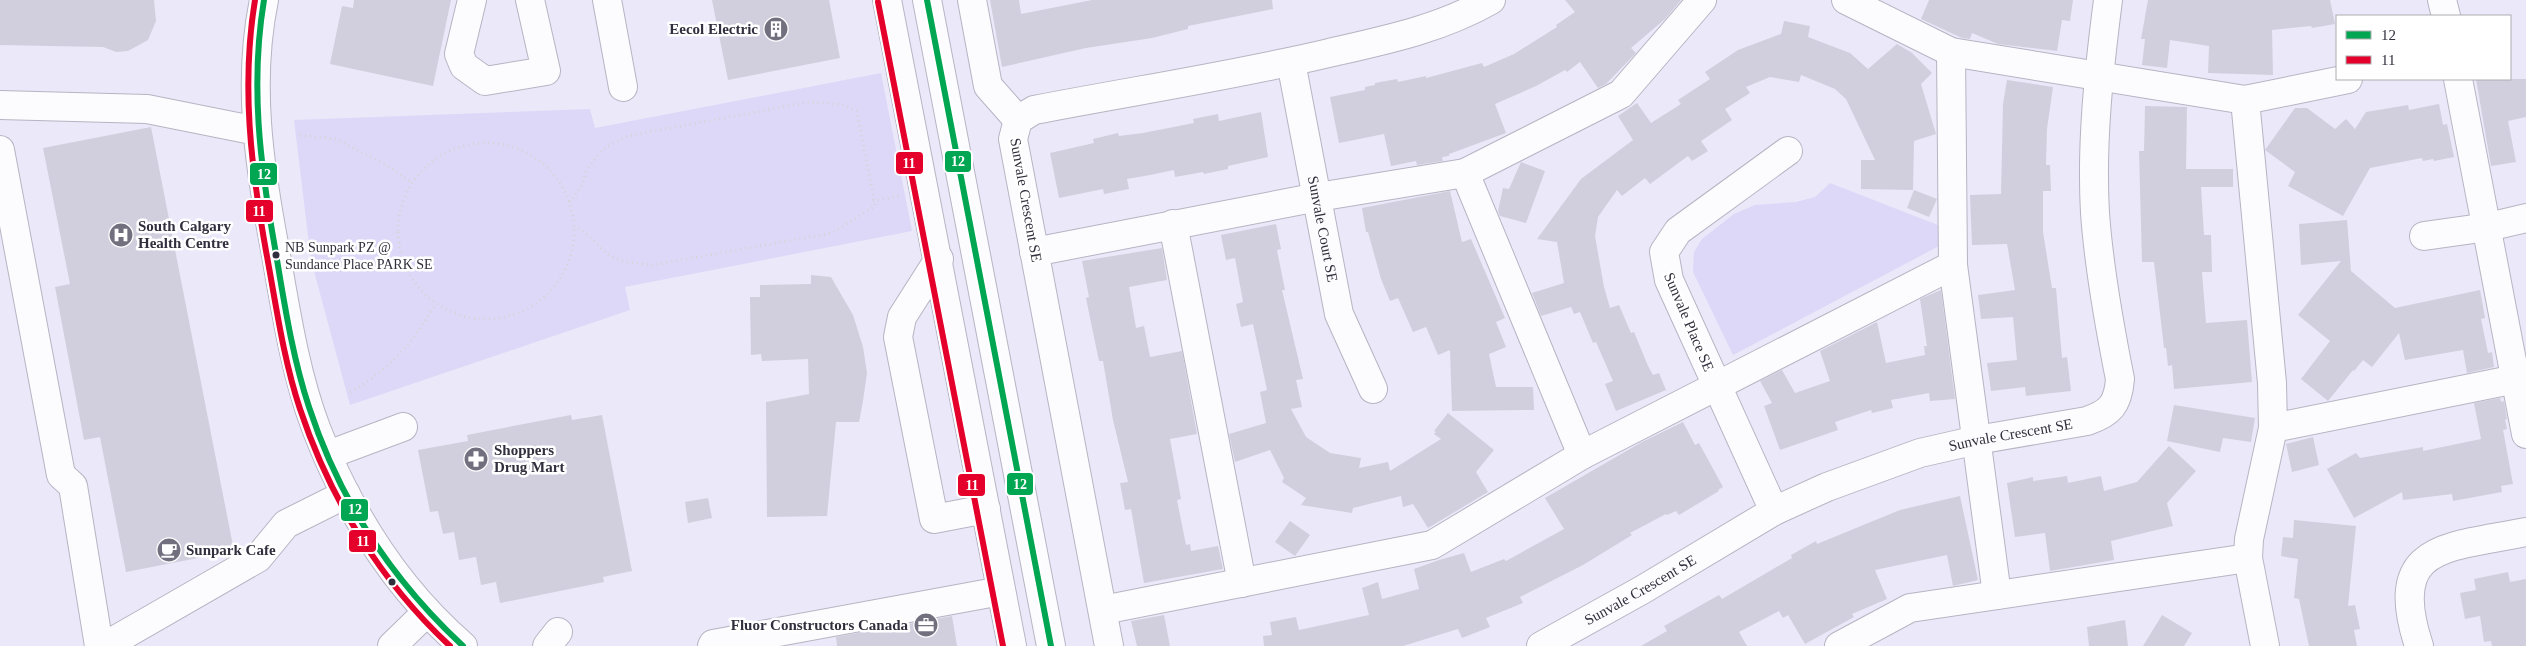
<svg xmlns="http://www.w3.org/2000/svg" width="2526" height="646" font-family="Georgia,serif">
	<style>
		.green { fill: #ddd8f8 }
		.building { fill: #d1cfde }
		.lines { fill: none; stroke-linecap: round; stroke-linejoin: round }
		.minor-casing { stroke: #b7b4c3; stroke-width: 30 }
		.path { stroke: #d4d4d8; stroke-width: 3; stroke-dasharray: 1 4; stroke-linecap: butt }
		.minor { stroke: #fcfcfe; stroke-width: 28 }
		.bus-1-casing { stroke: #fff; stroke-width: 10 }
		.bus-2-casing { stroke: #fff; stroke-width: 10 }
		.bus-1 { stroke: #00a651; stroke-width: 6 }
		.bus-2 { stroke: #e4002b; stroke-width: 6 }
		.bus-dot { fill: #312f3d; stroke: #fff; stroke-width: 2 }
		.labels { text-anchor: middle; dominant-baseline: central; stroke-width: 5; stroke-linejoin: round; paint-order: stroke }
		.bus-label { font-size: 14px; fill: #312f3d; stroke: #fff; text-anchor: start }
		.poi-label { font-size: 15px; font-weight: bold; fill: #312f3d; stroke: #fff; text-anchor: start }
		.street-label { font-size: 15px; fill: #312f3d; stroke: #fff }
		.line-badge { stroke: #fff; stroke-width: 2 }
		.badge-label { font-size: 14px; text-anchor: middle; font-weight: bold; fill: #fff }
	</style>
	<rect width="100%" height="100%" fill="#ebe8f9"/>
	<path class="green" d="M881,73L912,231L625,287L630,310L350,405L311,260L294,120L590,109L595,128Z
		M1830,183L1943,227L1941,245L1733,355L1693,272L1694,252L1702,239L1734,214L1755,205L1796,202L1815,197Z"/>
	<path class="building" d="M0,0H154L156,21L148,40L128,51L116,52L103,47L0,45Z
		M354,0H451L433,86L330,64L342,6L353,8Z
		M712,0H829L840,58L728,80Z
		M990,0H1019L1021,14L1092,0H1272L1273,9L1188,26V29L1152,38L1086,48L1002,67Z
		M1565,0H1681L1665,19L1631,48L1636,53L1606,84L1598,88L1580,62L1567,72L1565,70L1536,86L1495,104L1506,133L1449,154V156L1442,157L1443,161L1417,165L1416,161L1391,166L1384,134L1339,143L1330,97L1365,90V87L1375,85V83L1397,79L1398,82L1426,76V78L1482,63L1484,67L1514,54L1557,27L1556,25L1575,12Z
		M1929,0H2073L2070,21L2062,20L2057,51L1998,44L1972,33L1970,39L1962,38L1921,19Z
		M2148,0H2330L2335,24L2312,28L2311,26L2272,30L2273,75L2208,73L2209,46L2170,40L2167,68L2142,65L2145,39H2141Z
		M1784,21L1810,26L1808,37L1850,53L1868,69L1897,44L1912,53L1932,73L1921,84L1936,134L1914,141L1913,190L1861,189V160H1875L1846,99L1835,89L1801,75L1799,82L1770,77L1746,87L1750,93L1725,109L1732,120L1701,141L1708,151L1692,161L1688,156L1650,184L1645,178L1622,196L1617,190L1598,217L1595,236L1604,287L1610,308L1619,305L1631,333L1634,332L1648,366L1653,375L1659,373L1666,390L1616,411L1605,384L1613,381L1596,342L1593,343L1580,312L1574,314L1571,307L1541,316L1532,293L1564,283L1557,242L1537,239L1581,179L1633,140L1618,116L1637,103L1651,123L1681,104L1678,100L1710,79L1705,72L1738,50L1781,34Z
		M2476,79H2526V117L2508,121L2516,162L2491,166Z
		M2007,80L2053,87L2047,129L2046,165H2050L2051,191H2043V232L2052,288H2056L2062,358L2067,357L2071,391L2026,396L2025,387L1991,391L1987,363L2017,360L2013,317L1981,319L1978,295L2015,290L2007,244L1972,245L1970,195L2001,194L2003,104Z
		M2439,104L2443,125L2447,124L2454,157L2434,161L2433,159L2423,161L2422,158L2370,168L2343,216L2288,186L2295,172L2265,150L2295,108H2307L2335,129L2346,119L2355,129L2366,112L2408,105L2409,110Z
		M2145,106L2187,107L2186,169H2233V187H2201L2204,235H2211L2212,272H2202L2206,323L2247,320L2252,382L2174,389L2172,365L2168,366L2166,348H2164L2154,262H2142L2139,151H2144Z
		M1261,112L1268,157L1228,166V169L1204,174L1203,172L1175,177L1174,170L1150,175L1127,179L1129,189L1104,194L1103,189L1059,198L1050,153L1094,143L1093,139L1118,133L1119,136L1143,133L1194,123L1193,119L1218,114L1219,121Z
		M151,127L234,551L126,572L100,437L84,440L55,287L70,284L43,148Z
		M1521,162L1545,171L1526,223L1500,216L1498,211L1503,188L1509,189Z
		M1914,190L1937,199L1929,217L1907,208Z
		M1450,191L1462,242L1471,239L1505,318L1496,322L1506,347L1489,354L1496,387H1533L1534,410L1452,411L1450,350L1438,355L1426,327L1413,332L1398,298L1390,301L1381,279L1368,232H1366L1362,208Z
		M2347,220L2351,271L2395,308L2480,290L2485,318L2481,319L2488,353L2492,352L2494,367L2467,373L2463,350L2405,360L2399,333L2372,367L2363,360L2354,371L2353,370L2328,401L2301,379L2330,341L2298,315L2341,261L2301,265L2299,224Z
		M1276,224L1281,249L1277,250L1285,290H1282L1303,379L1296,380L1302,407L1291,409L1306,437L1330,453L1361,458L1359,468L1388,462L1390,471L1441,439L1434,434L1436,432L1434,431L1448,413L1494,450L1476,472L1488,492L1428,528L1413,504L1403,507L1401,496L1353,508L1352,513L1301,505L1306,498L1282,482L1284,478L1270,450L1235,462L1229,434L1266,423L1260,392L1267,390L1253,324L1241,327L1236,304L1243,302L1235,258L1226,260L1221,235Z
		M1162,248L1167,280L1129,287L1136,328L1144,326L1150,357L1182,351L1197,434L1170,439L1181,499L1177,500L1186,545L1190,544L1191,551L1218,546L1223,569L1144,583L1131,509L1125,510L1120,483L1128,482L1113,420L1103,361H1099L1090,318L1086,298L1089,297L1082,261Z
		M811,275L831,277L853,315L863,347L867,373L863,401L859,422H836L827,516L767,517L766,402L809,394L808,359L762,361L761,354L751,355L750,297H760V285L811,284Z
		M1941,290L1955,399L1930,401L1929,393L1891,400L1893,408L1872,413L1871,410L1835,422L1838,430L1780,450L1764,406L1772,403L1760,381L1782,370L1795,393L1830,381L1820,351L1877,322L1886,363L1925,355L1924,346H1927L1920,299Z
		M2500,398L2501,402L2504,401L2507,419L2505,420L2507,429L2503,430L2513,484L2501,486L2502,492L2453,501L2452,494L2403,500L2402,492L2354,518L2327,469L2356,453L2360,458L2423,447V451L2481,439L2474,403Z
		M2174,405L2255,418L2251,442L2223,438L2220,452L2167,441Z
		M571,415L572,420L602,415L632,571L603,577L604,582L500,603L496,582L481,585L476,557L459,560L454,532L443,534L438,511L430,512L418,450L468,441L467,435Z
		M1683,422L1695,445L1699,443L1723,487L1718,490L1719,491L1679,515L1676,511L1667,515L1666,514L1630,533L1632,535L1583,565L1520,597L1523,603L1486,618L1490,627L1462,638L1458,629L1403,646H1264L1263,636L1272,635L1270,622L1296,617L1299,630L1369,615L1362,588L1378,582L1382,599L1419,589L1414,569L1439,560L1464,553L1471,572L1504,559L1506,561L1564,529L1545,498L1642,442Z
		M2313,437L2319,465L2292,472L2286,444Z
		M2169,446L2196,471L2167,503L2173,526L2111,541L2114,560L2050,571L2045,533L2015,537L2007,483L2033,477V481L2067,476L2068,483L2101,476L2104,491L2137,482Z
		M1960,496L1978,580L1953,586L1947,555L1875,570L1887,599L1852,614L1854,617L1805,644L1788,615L1783,618L1779,611L1739,632L1747,646H1641L1667,631L1664,626L1719,595L1722,599L1792,558L1791,555L1816,541L1817,544L1900,510Z
		M708,498L712,518L688,523L685,502Z
		M2294,520L2356,526L2348,606L2355,605L2360,629L2354,630L2357,646H2309L2299,599L2294,598L2298,559L2281,556L2283,537L2293,538Z
		M1290,521L1310,535L1295,556L1275,542Z
		M2508,572L2510,582L2526,579V646H2492L2491,641L2484,642L2480,616L2465,619L2460,593L2476,590L2474,579Z
		M1164,615L1170,646H1137L1131,621Z
		M2162,615L2192,633L2184,646H2143Z
		M952,616L957,646H837L836,637Z
		M2125,620L2128,646H2089L2087,627Z"/>
	<g class="lines">
		<defs>
			<g id="minor">
				<path d="M264,0C247,82 259,164 274,244C285,305 294,370 316,428C348,511 396,588 463,646"/>
				<path d="M472,0L459,54L464,66L485,81L546,71L530,0"/>
				<path d="M607,0L623,87"/>
				<path d="M887,0L1012,646"/>
				<path d="M927,0L1051,646"/>
				<path d="M972,0L988,86L1018,120"/>
				<path d="M1846,0L1951,52L2245,100L2348,79"/>
				<path d="M2442,0L2446,16"/>
				<path d="M1951,52L1953,265L1997,595"/>
				<path id="s1" d="M1291,62L1339,314L1373,389"/>
				<path d="M2458,79L2526,434"/>
				<path d="M2245,100L2272,383L2273,428L2249,539L2248,558L2265,646"/>
				<path d="M0,105L147,109L257,131"/>
				<path d="M0,150L61,475L73,486L99,646"/>
				<path d="M1465,173L1582,455"/>
				<path d="M1173,224L1242,583"/>
				<path d="M2424,236L2488,227L2526,218"/>
				<path d="M1034,252L1318,197L1465,173L1621,94L1702,0"/>
				<path d="M939,259L902,317L898,337L934,519L986,509"/>
				<path d="M2273,428L2516,379"/>
				<path d="M328,455L403,427"/>
				<path d="M1774,511L1669,280L1664,252L1678,231L1788,151"/>
				<path d="M1103,610L1432,545L1582,455L1953,265"/>
				<path d="M105,646L258,558L286,524L346,494"/>
				<path d="M392,646L427,612"/>
				<path d="M547,646L558,632"/>
				<path d="M712,646L713,644L1001,591"/>
				<path d="M1109,646L1013,139L1018,120L1034,110C1132,91 1232,76 1329,53C1386,40 1440,29 1491,0"/>
				<path id="s2" d="M1541,646L1642,590L1774,511L1827,487L1920,453L1977,440L2087,421C2110,413 2118,405 2120,379C2109,324 2099,269 2095,213C2091,142 2099,70 2108,0"/>
				<path d="M1839,646L1910,608L2248,558"/>
				<path d="M2419,646C2385,543 2448,548 2526,532"/>
			</g>
		</defs>
		<use href="#minor" class="minor-casing"/>
		<path class="path" d="M300,135L336,139L388,166L412,183
			M398 231a88 88 0 1 1 176 0a88 88 0 1 1-176 0Z
			M873,201L899,196
			M569,202L581,188L586,171L602,150L627,136L810,102L845,105L857,112L875,206L832,233L653,265C637,264 617,262 604,251C593,241 588,233 574,226
			M350,392C389,371 414,341 436,304"/>
		<use href="#minor" class="minor"/>
		<defs>
			<path id="bus-1" d="M264,0C250,84 260,164 275,248C284,301 292,356 309,407C339,499 392,580 463,646
				M927,0L1051,646"/>
			<path id="bus-2" d="M255,0C241,85 251,167 266,251C276,304 283,358 300,409C330,499 381,582 450,646
				M878,2L1003,646"/>
		</defs>
		<use href="#bus-1" class="bus-1-casing"/>
		<use href="#bus-2" class="bus-2-casing"/>
		<use href="#bus-1" class="bus-1"/>
		<use href="#bus-2" class="bus-2"/>
	</g>
	<defs>
		<symbol id="building-disc" viewBox="-11 -11 22 22"><circle r="9.5" fill="#72707f" stroke="#fff"/><path d="M-4-6H4V6H1V3H-1V6H-4ZM-2.5-4.3h1.7v1.8h-1.7ZM.8-4.3h1.7v1.8H.8ZM-2.5-1h1.7V.8h-1.7ZM.8-1h1.7V.8H.8Z" fill="#fff"/></symbol>
		<symbol id="hospital-disc" viewBox="-11 -11 22 22"><circle r="9.5" fill="#72707f" stroke="#fff"/><path d="M-5-5h3v3.5h4V-5h3V5h-3V1.5h-4V5h-3Z" fill="#fff"/></symbol>
		<symbol id="pharmacy-disc" viewBox="-11 -11 22 22"><circle r="9.5" fill="#72707f" stroke="#fff"/><path d="M-2-6h4v4h4v4h-4v4h-4v-4h-4v-4h4Z" fill="#fff"/></symbol>
		<symbol id="cafe-disc" viewBox="-11 -11 22 22"><circle r="9.5" fill="#72707f" stroke="#fff"/><path d="M-5.5-4.5H6V0H3Q3 3.5 0 3.5H-2.5Q-5.5 3.5-5.5 0ZM3-3.2v2h1.7v-2ZM-6 4.5H4V6H-6Z" fill="#fff"/></symbol>
		<symbol id="office-disc" viewBox="-11 -11 22 22"><circle r="9.5" fill="#72707f" stroke="#fff"/><path d="M-6-3h4V-5.5h4V-3h4V5H-6ZM-1-4.5V-3h2v-1.5ZM-6 0V1H6V0Z" fill="#fff"/></symbol>
	</defs>
	<g fill-rule="evenodd">
		<use href="#building-disc" x="762" y="15" width="28" height="28"/>
		<use href="#hospital-disc" x="107" y="221" width="28" height="28"/>
		<use href="#pharmacy-disc" x="462" y="445" width="28" height="28"/>
		<use href="#cafe-disc" x="155" y="536" width="28" height="28"/>
		<use href="#office-disc" x="912" y="611" width="28" height="28"/>
	</g>
	<g class="bus-dot">
		<circle cx="276" cy="255" r="4.5"/>
		<circle cx="392" cy="582" r="4.5"/>
	</g>
	<g class="labels">
		<g class="bus-label">
			<text x="285" y="247">NB Sunpark PZ @<tspan x="285" dy="17">Sundance Place PARK SE</tspan></text>
		</g>
		<g class="poi-label">
			<text x="758" y="29" text-anchor="end">Eecol Electric</text>
			<text x="138" y="226">South Calgary<tspan x="138" dy="17">Health Centre</tspan></text>
			<text x="494" y="450">Shoppers<tspan x="494" dy="17">Drug Mart</tspan></text>
			<text x="186" y="550">Sunpark Cafe</text>
			<text x="908" y="625" text-anchor="end">Fluor Constructors Canada</text>
		</g>
		<g class="street-label">
			<text transform="translate(1026 200) rotate(80)">Sunvale Crescent SE</text>
			<text stroke="none"><textPath href="#s1" startOffset="170">Sunvale Court SE</textPath></text>
			<text transform="translate(1689 322) rotate(67)">Sunvale Place SE</text>
			<text stroke="none"><textPath href="#s2" startOffset="519">Sunvale Crescent SE</textPath></text>
			<text stroke="none"><textPath href="#s2" startOffset="114">Sunvale Crescent SE</textPath></text>
		</g>
	</g>
	<g class="line-badge">
		<rect x="944" y="150" width="28" height="23" rx="5" fill="#00a651"/>
		<rect x="895" y="151" width="29" height="24" rx="5" fill="#e4002b"/>
		<rect x="249" y="162" width="29" height="24" rx="5" fill="#00a651"/>
		<rect x="245" y="199" width="29" height="24" rx="5" fill="#e4002b"/>
		<rect x="1006" y="472" width="28" height="24" rx="5" fill="#00a651"/>
		<rect x="957" y="473" width="29" height="24" rx="5" fill="#e4002b"/>
		<rect x="340" y="498" width="29" height="24" rx="5" fill="#00a651"/>
		<rect x="348" y="529" width="29" height="24" rx="5" fill="#e4002b"/>
	</g>
	<g class="badge-label">
		<text x="958" y="166">12</text>
		<text x="909" y="168">11</text>
		<text x="264" y="179">12</text>
		<text x="259" y="216">11</text>
		<text x="1020" y="489">12</text>
		<text x="972" y="490">11</text>
		<text x="355" y="514">12</text>
		<text x="363" y="546">11</text>
	</g>
	<rect x="2336" y="15" width="175" height="65" fill="#ffffff" stroke="#adacb1"/>
	<rect x="2346" y="31" width="25" height="8" fill="#00a651" stroke="#adacb1"/>
	<text x="2381" y="40" font-size="15" fill="#312f3d">12</text>
	<rect x="2346" y="56" width="25" height="8" fill="#e4002b" stroke="#adacb1"/>
	<text x="2381" y="65" font-size="15" fill="#312f3d">11</text>
</svg>
